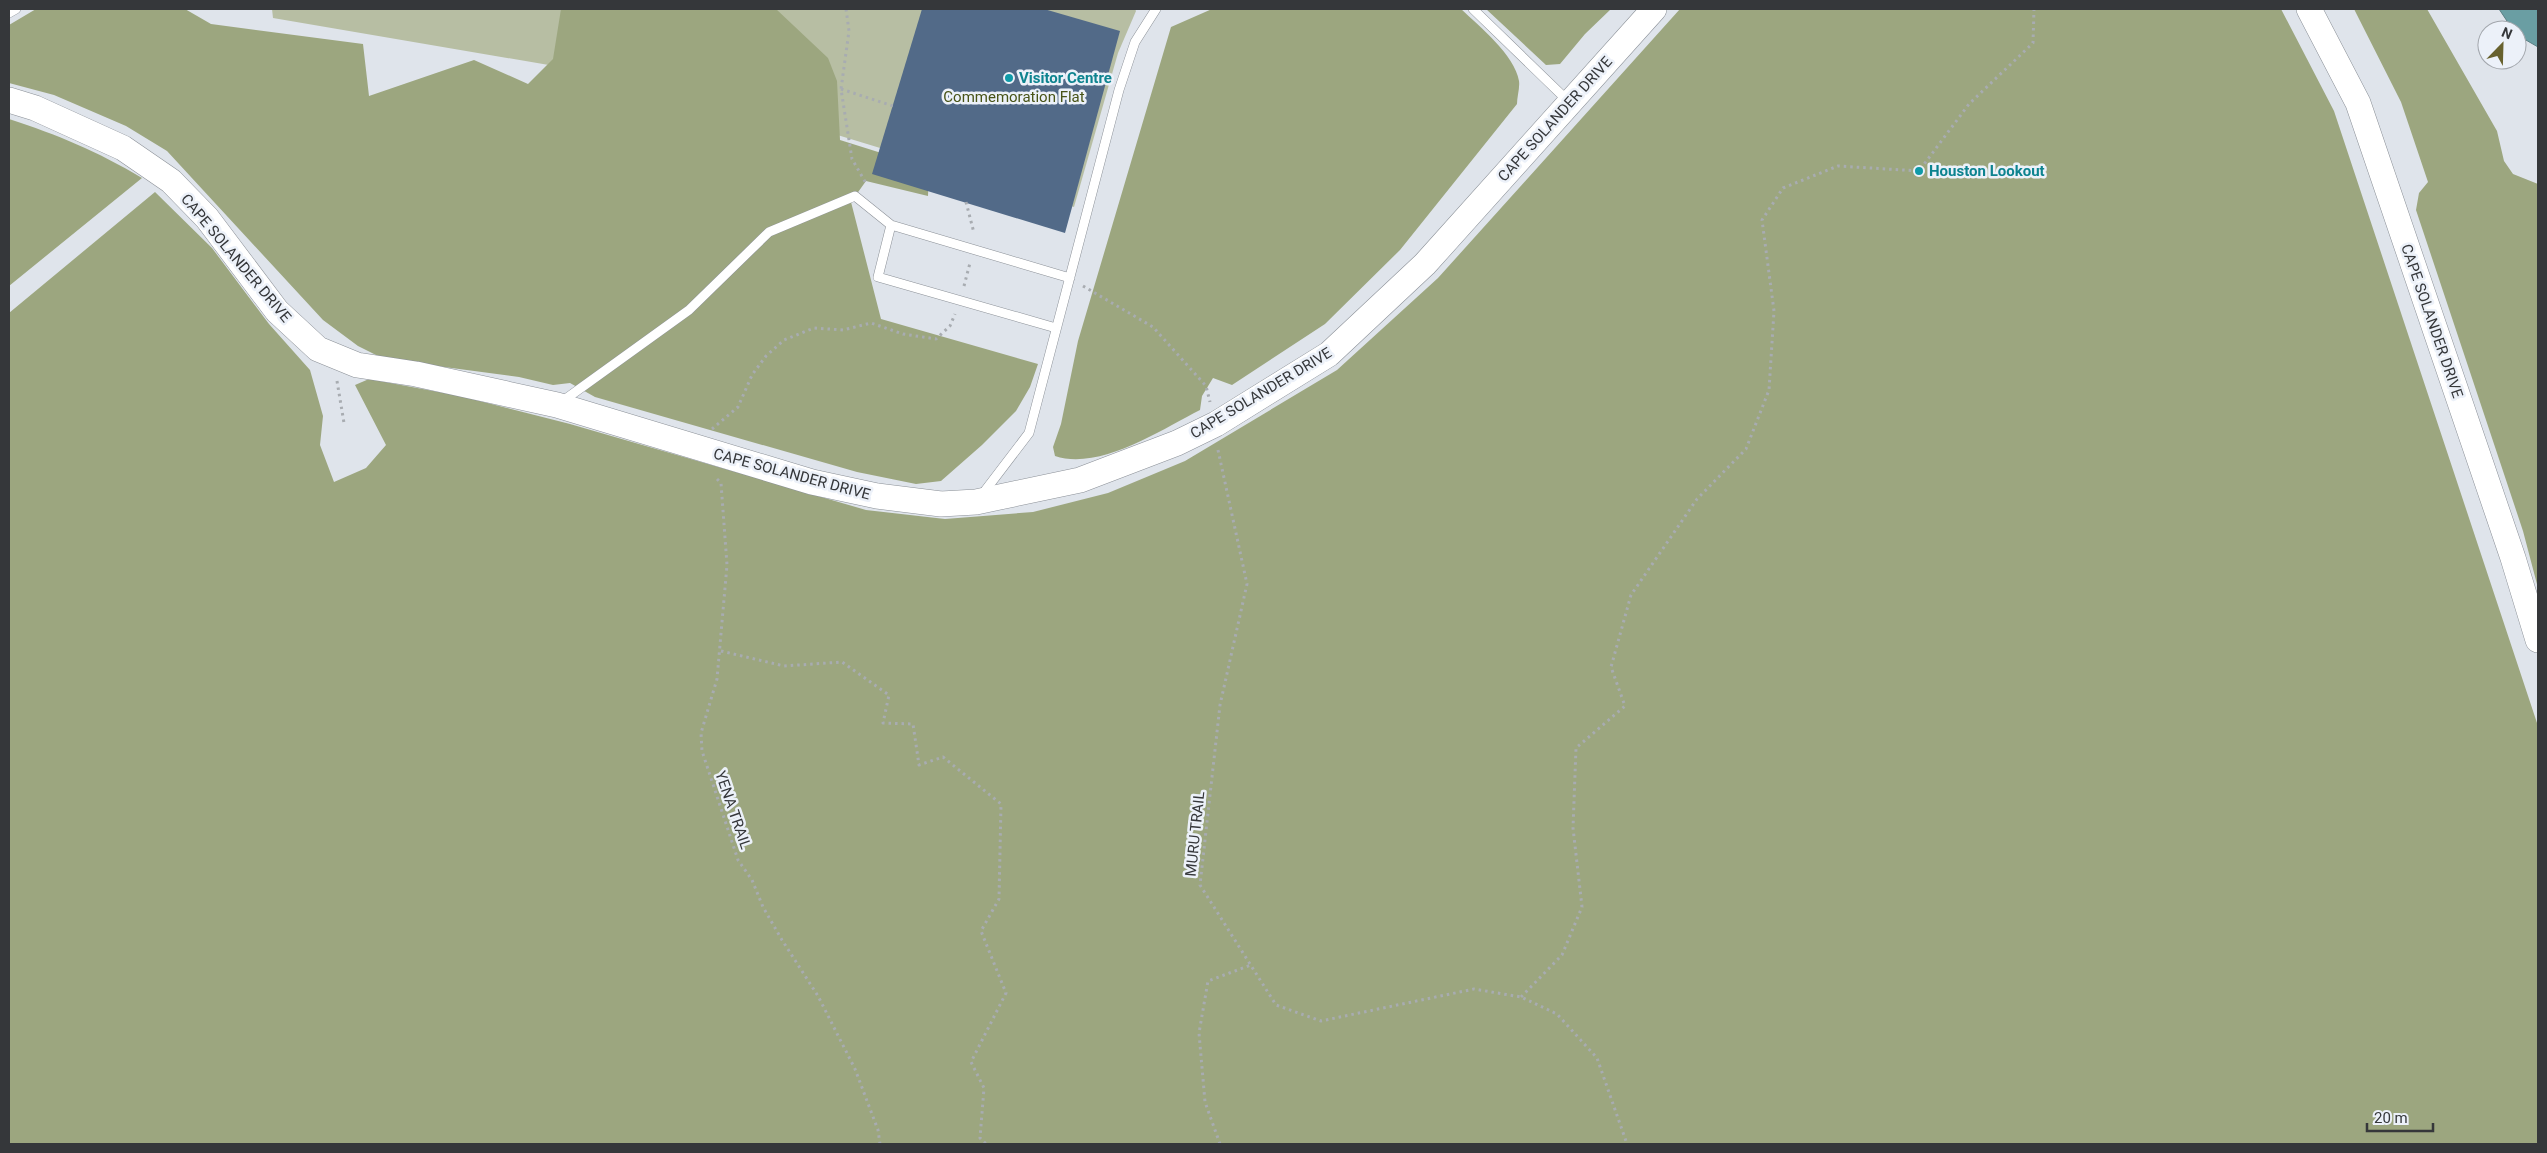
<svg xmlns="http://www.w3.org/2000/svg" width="2547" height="1153" font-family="Roboto,sans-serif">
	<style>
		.green { fill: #b7bea3 }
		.forest { fill: #9ca67f }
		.water { fill: #6a9ea3; stroke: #5a7f84 }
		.building { fill: #526a88 }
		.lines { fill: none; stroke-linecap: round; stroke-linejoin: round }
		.lane-casing { stroke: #8b9097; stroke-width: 10 }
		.secondary-casing { stroke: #8b9097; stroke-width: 26 }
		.path { stroke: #a8acb1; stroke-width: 3; stroke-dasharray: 2.5 4; stroke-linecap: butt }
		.lane { stroke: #fff; stroke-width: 9 }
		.secondary { stroke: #fff; stroke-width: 25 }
		.culture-dot { fill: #0f9aa8; stroke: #ecf1f9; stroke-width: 2 }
		.labels { text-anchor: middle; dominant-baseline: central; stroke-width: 5; stroke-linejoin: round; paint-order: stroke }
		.culture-label { font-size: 15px; font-weight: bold; fill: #0d838f; stroke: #ecf1f9; text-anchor: start }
		.park-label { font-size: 15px; fill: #485417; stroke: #ecf1f9 }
		.street-label { font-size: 15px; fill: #35373a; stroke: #ecf1f9 }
	</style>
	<rect width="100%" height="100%" fill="#dfe4eb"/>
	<path class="green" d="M272,9H1135L1136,11L1118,53L1074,207L683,88L273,18Z"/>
	<path class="forest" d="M36,9H185L211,24L363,44L369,96L474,60L528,84L553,59L561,9H776L828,58L837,81L840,140L929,168L928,196L866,181L851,202L881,319L1038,364L1030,387L1016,411L982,445L941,481L916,484L857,472L595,397L570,383L553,385L519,377L384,359L358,346L323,320L167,151L126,126L54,95L9,83V25Z
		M1212,9H1461C1479,26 1515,55 1519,81C1520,88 1517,97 1517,104L1400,250L1325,324L1232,385L1213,378L1202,396L1200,410C1161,430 1099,471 1055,456L1053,447L1061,424L1078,341L1171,27Z
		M1486,9H1611L1585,34L1560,64L1546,65Z
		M1680,9H2281L2334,111L2538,726V1144H9V313L155,192L212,248L269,324L310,370L323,416L320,445L334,482L366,468L386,445L355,385L369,379L460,396L570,424L866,510L945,519L1033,512L1108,493L1185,461L1337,370L1438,278Z
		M2354,9H2427L2497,131L2504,161L2513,174L2538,184V588L2523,531L2416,210L2419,193L2428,182L2401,102Z
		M9,119C58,135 97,151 142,178L9,286Z"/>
	<path class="water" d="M2499,9H2538V47L2519,36L2517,30H2513Z"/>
	<path class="building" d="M922,9H1044L1120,31L1065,233L872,174Z"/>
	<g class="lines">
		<defs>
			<path id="lane" d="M1473,9L1568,101
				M9,13L16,9
				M891,225L878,277L1056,328
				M560,403L689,310L769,232L855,196L891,225L1070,278
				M981,496L1029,433L1119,90L1135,42L1156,9"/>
			<path id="secondary" d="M2309,9L2358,103L2513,558L2538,640
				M9,100L35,108L123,148L171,181L207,218L277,311L318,349L357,365L416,374L557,405L812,482L877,496L941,504L976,502L1080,480L1177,443L1216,424L1329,354L1425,264L1654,9"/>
		</defs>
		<use href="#lane" class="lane-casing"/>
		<use href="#secondary" class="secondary-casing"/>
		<path class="path" d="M846,9L849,31L841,89L852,159L867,185
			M841,89L893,106
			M966,202L974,233
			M964,286L970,263
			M1083,286L1153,327L1206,386L1210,402
			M337,381L344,423
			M712,429L738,407L752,375L766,356L784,340L814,328L843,330L871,323L903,334L936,339L950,326L955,314
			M1218,450L1247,584L1220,705L1200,885L1276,1005L1321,1021L1474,989L1521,997L1557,1014L1597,1058L1627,1144
			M717,479L721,483L727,565L717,679L701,733L702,751L738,860L752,880L763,907L782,940L818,996L855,1069L878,1130L880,1144
			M721,651L784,666L842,662L889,695L883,723L913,724L919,765L943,757L1001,804L999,899L981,931L1006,993L971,1062L984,1088L980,1138L986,1144
			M1521,997L1562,955L1582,907L1573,828L1576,748L1625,706L1611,667L1631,595L1697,499L1746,449L1769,390L1774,311L1762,220L1783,188L1838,166L1919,171L1969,104L2033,43L2034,9
			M1220,1144L1205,1102L1199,1033L1208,981L1251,965"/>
		<use href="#lane" class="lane"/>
		<use href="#secondary" class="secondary"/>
	</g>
	<g class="culture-dot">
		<circle cx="1009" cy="78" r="5"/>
		<circle cx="1919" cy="171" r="5"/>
	</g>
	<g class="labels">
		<g class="culture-label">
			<text x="1019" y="78">Visitor Centre</text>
			<text x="1929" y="171">Houston Lookout</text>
		</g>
		<g class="park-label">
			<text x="1014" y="97">Commemoration Flat</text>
		</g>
		<g class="street-label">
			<text transform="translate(1555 119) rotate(-48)">CAPE SOLANDER DRIVE</text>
			<text transform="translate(236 258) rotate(50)">CAPE SOLANDER DRIVE</text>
			<text transform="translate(2432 321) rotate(71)">CAPE SOLANDER DRIVE</text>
			<text transform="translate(1261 393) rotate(-31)">CAPE SOLANDER DRIVE</text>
			<text transform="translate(792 474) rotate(15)">CAPE SOLANDER DRIVE</text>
			<text transform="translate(733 810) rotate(71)">YENA TRAIL</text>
			<text transform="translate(1195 834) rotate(-84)">MURU TRAIL</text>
		</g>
	</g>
	<rect width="2547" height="1153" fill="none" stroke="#35373a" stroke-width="20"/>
	<g transform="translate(2502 45) rotate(23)"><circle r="24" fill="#ecf1f9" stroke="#a3a7ad"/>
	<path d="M0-4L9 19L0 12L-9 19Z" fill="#67612e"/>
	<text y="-8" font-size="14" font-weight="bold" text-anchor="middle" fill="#35373a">N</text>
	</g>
	<path d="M2367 1123v8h66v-8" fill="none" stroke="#35373a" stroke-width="2.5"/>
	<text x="2374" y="1123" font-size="15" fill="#35373a" stroke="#ecf1f9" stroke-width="4" paint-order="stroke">20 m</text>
</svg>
